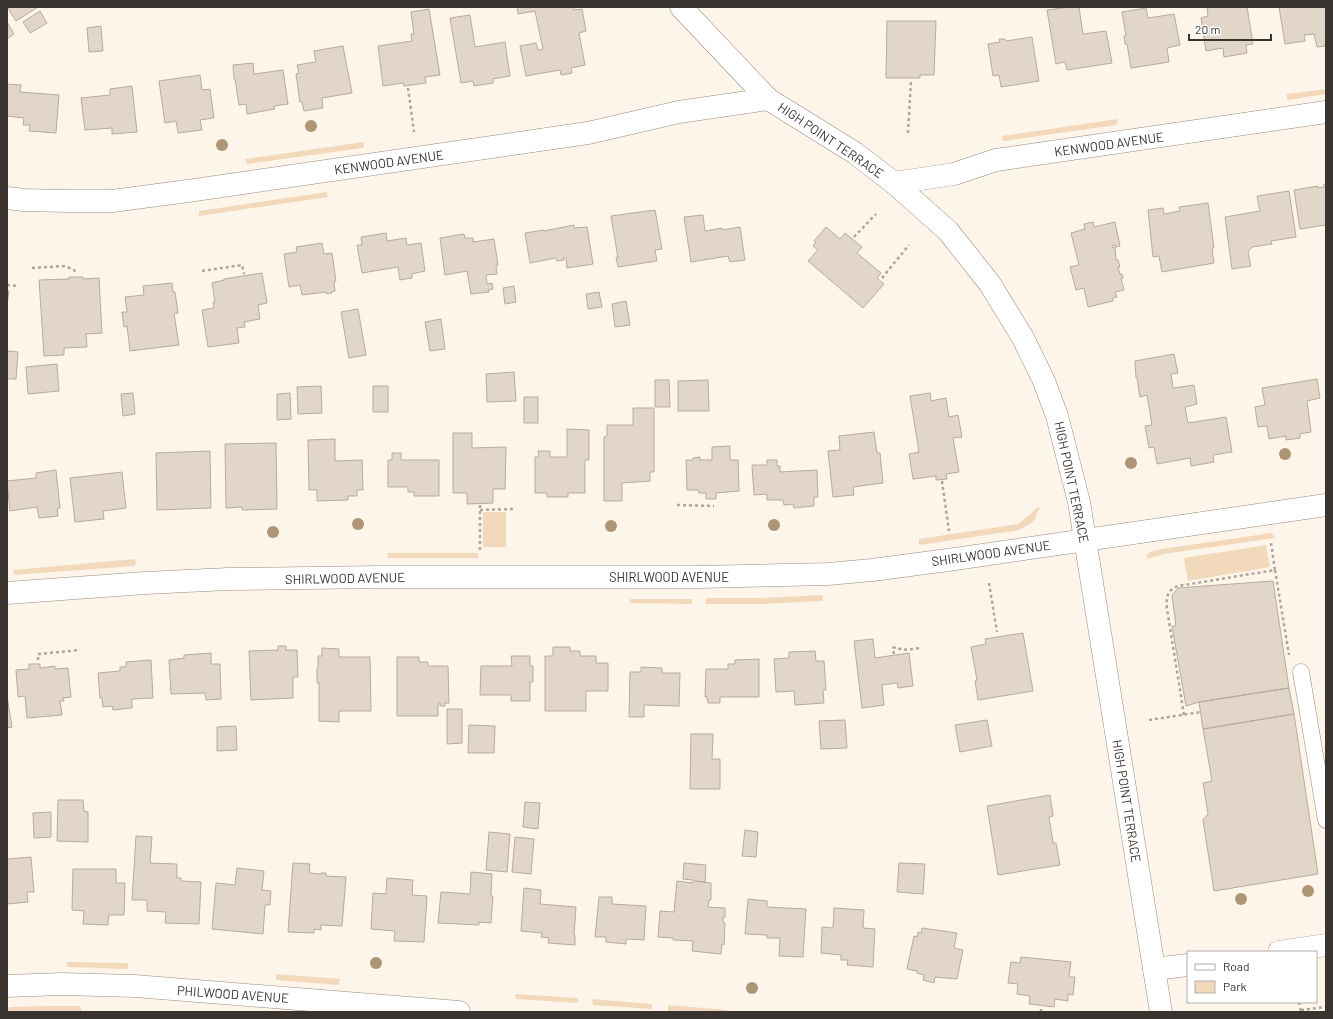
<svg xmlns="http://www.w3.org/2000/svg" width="1333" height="1019" font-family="Barlow,sans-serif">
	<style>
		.green { fill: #f2d9bc }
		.building { fill: #e2d6c9; stroke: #b6ab9e }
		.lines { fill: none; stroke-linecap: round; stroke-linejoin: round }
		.lane-casing { stroke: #968c7f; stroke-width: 17 }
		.street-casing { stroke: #968c7f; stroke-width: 23 }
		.secondary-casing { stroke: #968c7f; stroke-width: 23 }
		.path { stroke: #ada69d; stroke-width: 2.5; stroke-dasharray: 3 3; stroke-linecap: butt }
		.lane { stroke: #fff; stroke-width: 16 }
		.street { stroke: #fff; stroke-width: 22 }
		.secondary { stroke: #fff; stroke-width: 22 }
		.tree { fill: #ad9575 }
		.labels { text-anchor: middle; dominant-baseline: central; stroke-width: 4; stroke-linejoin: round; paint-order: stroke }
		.street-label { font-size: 13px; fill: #39342f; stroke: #fff }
	</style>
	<rect width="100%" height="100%" fill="#fef5ea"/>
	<path class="green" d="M1326,89V94L1288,100L1287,99V94Z
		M1117,119L1118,123L1116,125L1003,141L1002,136Z
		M363,142L364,146L363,148L247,164L245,159Z
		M327,192L328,197L199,216V211Z
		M1037,507L1040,508L1035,517L1036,518L1031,523L1019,530L920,545L919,544V539L1018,524L1032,513Z
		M483,512H506V547H483Z
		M1271,533L1276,538L1164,554L1148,559L1146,555L1150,552L1162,549Z
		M1266,545L1270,567L1188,581L1184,558Z
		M387,553H478V558H388Z
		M135,559L136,564L134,566L14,575L13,570Z
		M821,595L823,596V601L762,604H706V600L708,598H760Z
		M630,599H691L692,600V604L630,603Z
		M67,962L128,963V969L69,967L67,966Z
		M276,974L340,979L339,984L338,985L277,980L276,978Z
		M515,994L578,998V1002L577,1003L516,999Z
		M592,999L652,1004V1009L593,1005Z
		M668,1005L727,1010V1012L668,1011Z
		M46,1006H80L82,1012H7V1009L10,1007Z"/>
	<path class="building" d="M7,7H38L16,21Z
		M517,7H574V10L582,9L586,31L579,33L585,65L571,68L572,73L561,75L560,70L526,76L520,46L536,43L538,50L543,49L535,11L518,14Z
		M1069,7H1079L1083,34L1106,31L1112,63L1067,70L1065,62L1056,64L1047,10Z
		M1213,7H1247L1253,44L1246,45L1247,53L1224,57L1223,48L1206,51L1201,18L1208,16L1207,8Z
		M1279,7H1326V46L1317,47L1314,34L1304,35L1305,41L1285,44Z
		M1146,8L1148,18L1174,14L1180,45L1167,48L1169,62L1131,68L1127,44H1125L1124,36H1126L1122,12Z
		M429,9L440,75L425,77L426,83L404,86L403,83L383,86L378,46L412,41L411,34H414L411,12Z
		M40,11L47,23L30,33L23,22Z
		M470,15L475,47L505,42L510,76L493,79V83L474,86L473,81L461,83L450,18Z
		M887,21H936L934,75H920V78H886Z
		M7,22L14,34L7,39Z
		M101,26L103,51L89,52L87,28Z
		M1032,37L1039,81L1001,87L999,75L993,76L988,44L1000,42L999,39H1005L1006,41Z
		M343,46L352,93L322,98L323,108L304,111L302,102H300L296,74L299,73L297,65L316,62L314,51Z
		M253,63L254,74L283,70L288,104L274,106L275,109L247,114L246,104L239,105L235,79H234L233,65Z
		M200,75L202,90L210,89L214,118L200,120L202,130L178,133L176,121L165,123L159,81Z
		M7,84L21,85L20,92L59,95L56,133L29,131L30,125H23L24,118L7,116Z
		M132,86L137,132L112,134V128L85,130L81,98L110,95V89Z
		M1326,184V225L1300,229L1294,190L1318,186V188L1324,187L1323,185Z
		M1289,191L1296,237L1271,241L1272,244L1252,247L1248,252L1251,266L1232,269L1225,217L1260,211L1257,196Z
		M1208,203L1214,248H1212L1214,263L1162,272L1159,256L1153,257L1148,210L1163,208L1164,214L1180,211L1179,207Z
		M655,210L662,249L655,250L657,261L618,267L616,257L618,258L611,216Z
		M703,215L705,231L722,228V230L740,227L745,260L730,262L728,256L691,262L684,217Z
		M1093,222L1094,227L1115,222L1120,246L1116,247L1115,245L1112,246L1113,248L1115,247L1116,260H1118L1120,267H1118L1120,274H1122L1123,278L1121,279L1124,290L1115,292L1117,297L1113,298V301L1088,307L1084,288L1076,290L1070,267L1079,265L1071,233L1085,229L1084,224Z
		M574,225V228L587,227L593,264L567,268L566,258H563L564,260L557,261L556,258L530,263L525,233L544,230V231Z
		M826,227L840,239L845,233L862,247L857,253L881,273L877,278L884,284L863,308L808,261L818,250L813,246L816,242L814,241Z
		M386,233L387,241L406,238L407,245L421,243L425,271L412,274V278L400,280L398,267L362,273L357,245H362L361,237Z
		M464,234L465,238H473V242L494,239L498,265L496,266L497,274L486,275L487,284L492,283L493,289L488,290L489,292L471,294L467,271L445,275L440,238Z
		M322,243L324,254L332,253L336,281H334L335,291L331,292L332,293L326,294V292L302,295L300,285L289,287L284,254L297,252L296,247Z
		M262,273L267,303L258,305L260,319L244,322L245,327L237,328L239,343L208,347L202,310L214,308L213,302H215L212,283L224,280V279Z
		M69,277H83V279L99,278L102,333L86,334L87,347L64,348V355L44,356L39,280L69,279Z
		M172,283L173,292H175L178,313L174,314L179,345L130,351L127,326L124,327L122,312H127L125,297L144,295L143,286Z
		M514,286L516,302L505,304L503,288Z
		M7,290L9,291L7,306Z
		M599,292L602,307L588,309L586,294Z
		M626,301L630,325L615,327L612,304Z
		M358,309L366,355L349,358L341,312Z
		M441,319L445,349L430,351L425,322Z
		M7,351L18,352L16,379H7Z
		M1174,354L1178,373L1171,374L1173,388L1194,385L1197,404L1185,407L1188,423L1226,417L1232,452L1213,455L1214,462L1191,466L1190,458L1157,464L1154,447L1149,448L1145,426L1152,425L1147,395L1140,397L1137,378H1136L1135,361Z
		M57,364L59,391L28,394L26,367Z
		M514,372L516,401L487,402L486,374Z
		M1317,379L1320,398L1307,401L1311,432L1300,434V438L1286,440V436L1269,439L1267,426L1258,427L1255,407L1265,405L1262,388Z
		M655,380H669L670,407H655Z
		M708,380L709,411H678V381Z
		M321,386L322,413L298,414L297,387Z
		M373,386H388V412H373Z
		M133,393L135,414L123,416L121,394Z
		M290,393L291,419L277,420V394Z
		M930,393L931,401L946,398L949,417L958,415L962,437L953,438L959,472L946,474L947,479L936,480V476L913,479L909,454L919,452L910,396Z
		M524,397H538V423H524Z
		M633,408H654V472H650V481L622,483V501H604V437L607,436V425H633Z
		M567,429L589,430V460H585V493H568V497H547V493H535V457H539L538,451H550V457H567Z
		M874,432L877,453H880L883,483L853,487L854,495L833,497L828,451L840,450L839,436Z
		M453,433H472V448L506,447L505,489H493V503L467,504V493H453Z
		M335,439V461L362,460L363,490H357V496H348V500L317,501V490H309L308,440Z
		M276,443L277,509L242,510V507L226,508L225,444Z
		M730,446V460H738L739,491L716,493V499H706V493H699L698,490H687L686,460H693V458L700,457V460H712V447Z
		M210,451L211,508L157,510L156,453Z
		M392,453H401V460H439V496H414V492H408V487H388V460H392Z
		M767,460H777V466H780V472L817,470L818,497H814V506L794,508L793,504L784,505L783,500H767V494L754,495L752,465H767Z
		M56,470L60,508L57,509L58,516L39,518L37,507L10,511L7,481L36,478V473Z
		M122,472L126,508L103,511L104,519L75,522L70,478Z
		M1273,581L1289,688L1199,702L1186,706L1172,626H1176L1172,595L1178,588Z
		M1023,633L1033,691L978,700L975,681L977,680L971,647L986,644L985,639Z
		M873,639L875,658L909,653L913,686L898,688L897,683L882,685L884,705L862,708L854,641Z
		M278,646H286V650H297L298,677H293V698L251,700L249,651L278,650Z
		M553,647H570V651H580V656H596V663H608V691H586V711H545V656H553Z
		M322,648L339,649V657H370L371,711H339V722L319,721V683H317V668H318V656H322Z
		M815,651L816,661H824L826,690H823L824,703L795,705L794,691L776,692L774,659L789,658V652Z
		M211,653V664H220L221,699L206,700L205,693L171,694L169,660L184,658V655Z
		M511,656H530V666H533V682H530V701H511V695H480L481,666H512Z
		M397,657H419V662H428V666H448L449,703H445V706H440V703H438V716H397Z
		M759,659V697H720V703H708L707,697H705L706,669H728V664H735V660Z
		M151,660L153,698L132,699V708L113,710L112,706L103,707L102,698H100L98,673L120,671V667H126V662Z
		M29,664H40V668L55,666V669L68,668L71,697L63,698L64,701H60L62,715L27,718L25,696L18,697L16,670L29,669Z
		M641,667L662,668V673H680L679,706L644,705V717H629L630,672H641Z
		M1289,688L1294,714L1203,729L1199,702Z
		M7,696L12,727L7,728Z
		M447,709H462V743L447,744Z
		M1294,714L1318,874L1214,891L1203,820L1208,814L1203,783L1212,781L1203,729Z
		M845,720L847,748L821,749L819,721Z
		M987,720L992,746L960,752L955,725Z
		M469,725L495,726L494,753H468Z
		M236,726L237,750L217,751V727Z
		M691,734H713L712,759H720V789H690Z
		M1050,795L1053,816L1049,817L1053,843H1056L1060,865L998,875L987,806Z
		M58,800H83L84,811L88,812V842L57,841Z
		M525,802L540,803L538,829L523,827Z
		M51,812V837L34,838L33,813Z
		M745,830L758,832L756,857L742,856Z
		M489,832L510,834L507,872L486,870Z
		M136,836L152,837L150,863L177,864V878H181V881L201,882L199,924L165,923L166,912L147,911V900H132Z
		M515,837L534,839L531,874L512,872Z
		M31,857L34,892H27L28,902L7,904V859Z
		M293,863L310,864L309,873L321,874V873H326V876L346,877L342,926L321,925V930L314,929V933L288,932Z
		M684,863L706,865L705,882L695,881L711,883V900H709L708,907L725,908V917H723V922L725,923L724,945L722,944L721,954L692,951L693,941L673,940V938L658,937L660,911L674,912L677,881L693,883V880L683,879Z
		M899,863L925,864L923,894L897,892Z
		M237,868L264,871L262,890L271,891L270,905H265L263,934L212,929L216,883L235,885Z
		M73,869H116V883H125L124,915H109L108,925L83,924L84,911L72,910Z
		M471,872L492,874L491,896H493L491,923L479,922V925L438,923L441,892L470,894Z
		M387,878L413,880L412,895L427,896L424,942L394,941L395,931L371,929L373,893L386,894Z
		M524,888L541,890L540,904L576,907L574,935H575V945L548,943L549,938L541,937L542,933L521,931Z
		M599,897H612V904L646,906L644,940L626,939V944L606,942V937H595Z
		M748,899L767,901V907L806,909L803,957L779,956L780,938H767V935L745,934Z
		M834,908L864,910L863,928L875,929L873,967L847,965L848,960H841V955L821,953L822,927L833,928Z
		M922,928L957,933L954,948L963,950L957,979L935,977L934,983L923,980L924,975L917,973V971L907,969L914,936L917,937L918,932L921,933Z
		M1021,957L1071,962L1069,977H1075L1073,995L1068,994V1001L1055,999L1054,1007L1029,1004L1030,996L1017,994L1018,984L1008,983L1011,962L1020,963Z"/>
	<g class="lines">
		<defs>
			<path id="lane" d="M1301,672L1326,820"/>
			<path id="street" d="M894,183L954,174L996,160L1326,112
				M7,198L24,200L67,201H112L188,191L588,133L679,112L768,99
				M7,593L145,583L228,579L381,577H699L828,574L872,570L948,560L1326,505
				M1279,952L1326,945
				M1154,969L1188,965
				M7,986L62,984L135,986L459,1012"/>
			<path id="secondary" d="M681,7L768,99L855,153L894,183L948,231L990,284L1023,338L1044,381L1057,416L1079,502L1161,1012"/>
		</defs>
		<use href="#lane" class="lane-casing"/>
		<use href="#street" class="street-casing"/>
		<use href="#secondary" class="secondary-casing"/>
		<path class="path" d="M408,88L414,132
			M908,133L911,81
			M854,237L876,214
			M32,268L65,266L74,270L76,274
			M202,271L242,265L244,274
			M882,278L909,245
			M7,285L19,286
			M942,481L949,531
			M677,505L714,506
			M480,510L513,509
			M480,550V504
			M1275,570L1289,655
			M989,583L997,632
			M894,654L893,648L896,647L902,650L922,648
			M38,660V654L80,650
			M1184,715L1167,609C1166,597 1167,590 1178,586L1275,570L1271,543
			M1149,720L1201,712
			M1299,1002L1301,1012
			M1301,1010L1326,1007
			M1041,1012V1007"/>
		<use href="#lane" class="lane"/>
		<use href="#street" class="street"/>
		<use href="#secondary" class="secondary"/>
	</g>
	<g class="tree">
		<circle cx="311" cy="126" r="6"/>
		<circle cx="222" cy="145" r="6"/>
		<circle cx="1285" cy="454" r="6"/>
		<circle cx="1131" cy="463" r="6"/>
		<circle cx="358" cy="524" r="6"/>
		<circle cx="774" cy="525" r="6"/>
		<circle cx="611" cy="526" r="6"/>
		<circle cx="273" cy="532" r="6"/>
		<circle cx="1308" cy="891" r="6"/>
		<circle cx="1241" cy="899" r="6"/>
		<circle cx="376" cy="963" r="6"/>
		<circle cx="752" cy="988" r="6"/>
	</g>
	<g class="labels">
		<g class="street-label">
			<text transform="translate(831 140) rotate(34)">HIGH POINT TERRACE</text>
			<text transform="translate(1109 144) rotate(-8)">KENWOOD AVENUE</text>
			<text transform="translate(389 162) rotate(-8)">KENWOOD AVENUE</text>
			<text transform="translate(1072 482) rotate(78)">HIGH POINT TERRACE</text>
			<text transform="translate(991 553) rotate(-8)">SHIRLWOOD AVENUE</text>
			<text x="669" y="577">SHIRLWOOD AVENUE</text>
			<text transform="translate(345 578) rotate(-1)">SHIRLWOOD AVENUE</text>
			<text transform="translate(1127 801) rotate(81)">HIGH POINT TERRACE</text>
			<text transform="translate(233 994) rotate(4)">PHILWOOD AVENUE</text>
		</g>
	</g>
	<rect width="1333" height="1019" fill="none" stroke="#39342f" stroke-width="16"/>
	<rect x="1187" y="951" width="130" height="52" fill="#ffffff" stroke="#b0aeac"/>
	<rect x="1195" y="964" width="20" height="6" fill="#ffffff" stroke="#b0aeac"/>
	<text x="1223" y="971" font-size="12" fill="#39342f">Road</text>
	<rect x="1195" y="981" width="20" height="12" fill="#f2d9bc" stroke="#b0aeac"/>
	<text x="1223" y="991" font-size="12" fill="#39342f">Park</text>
	<path d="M1189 34v6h82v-6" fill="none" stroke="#39342f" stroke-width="2"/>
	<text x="1195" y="34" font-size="12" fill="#39342f" stroke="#ffffff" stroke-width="3" paint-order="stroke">20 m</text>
</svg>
